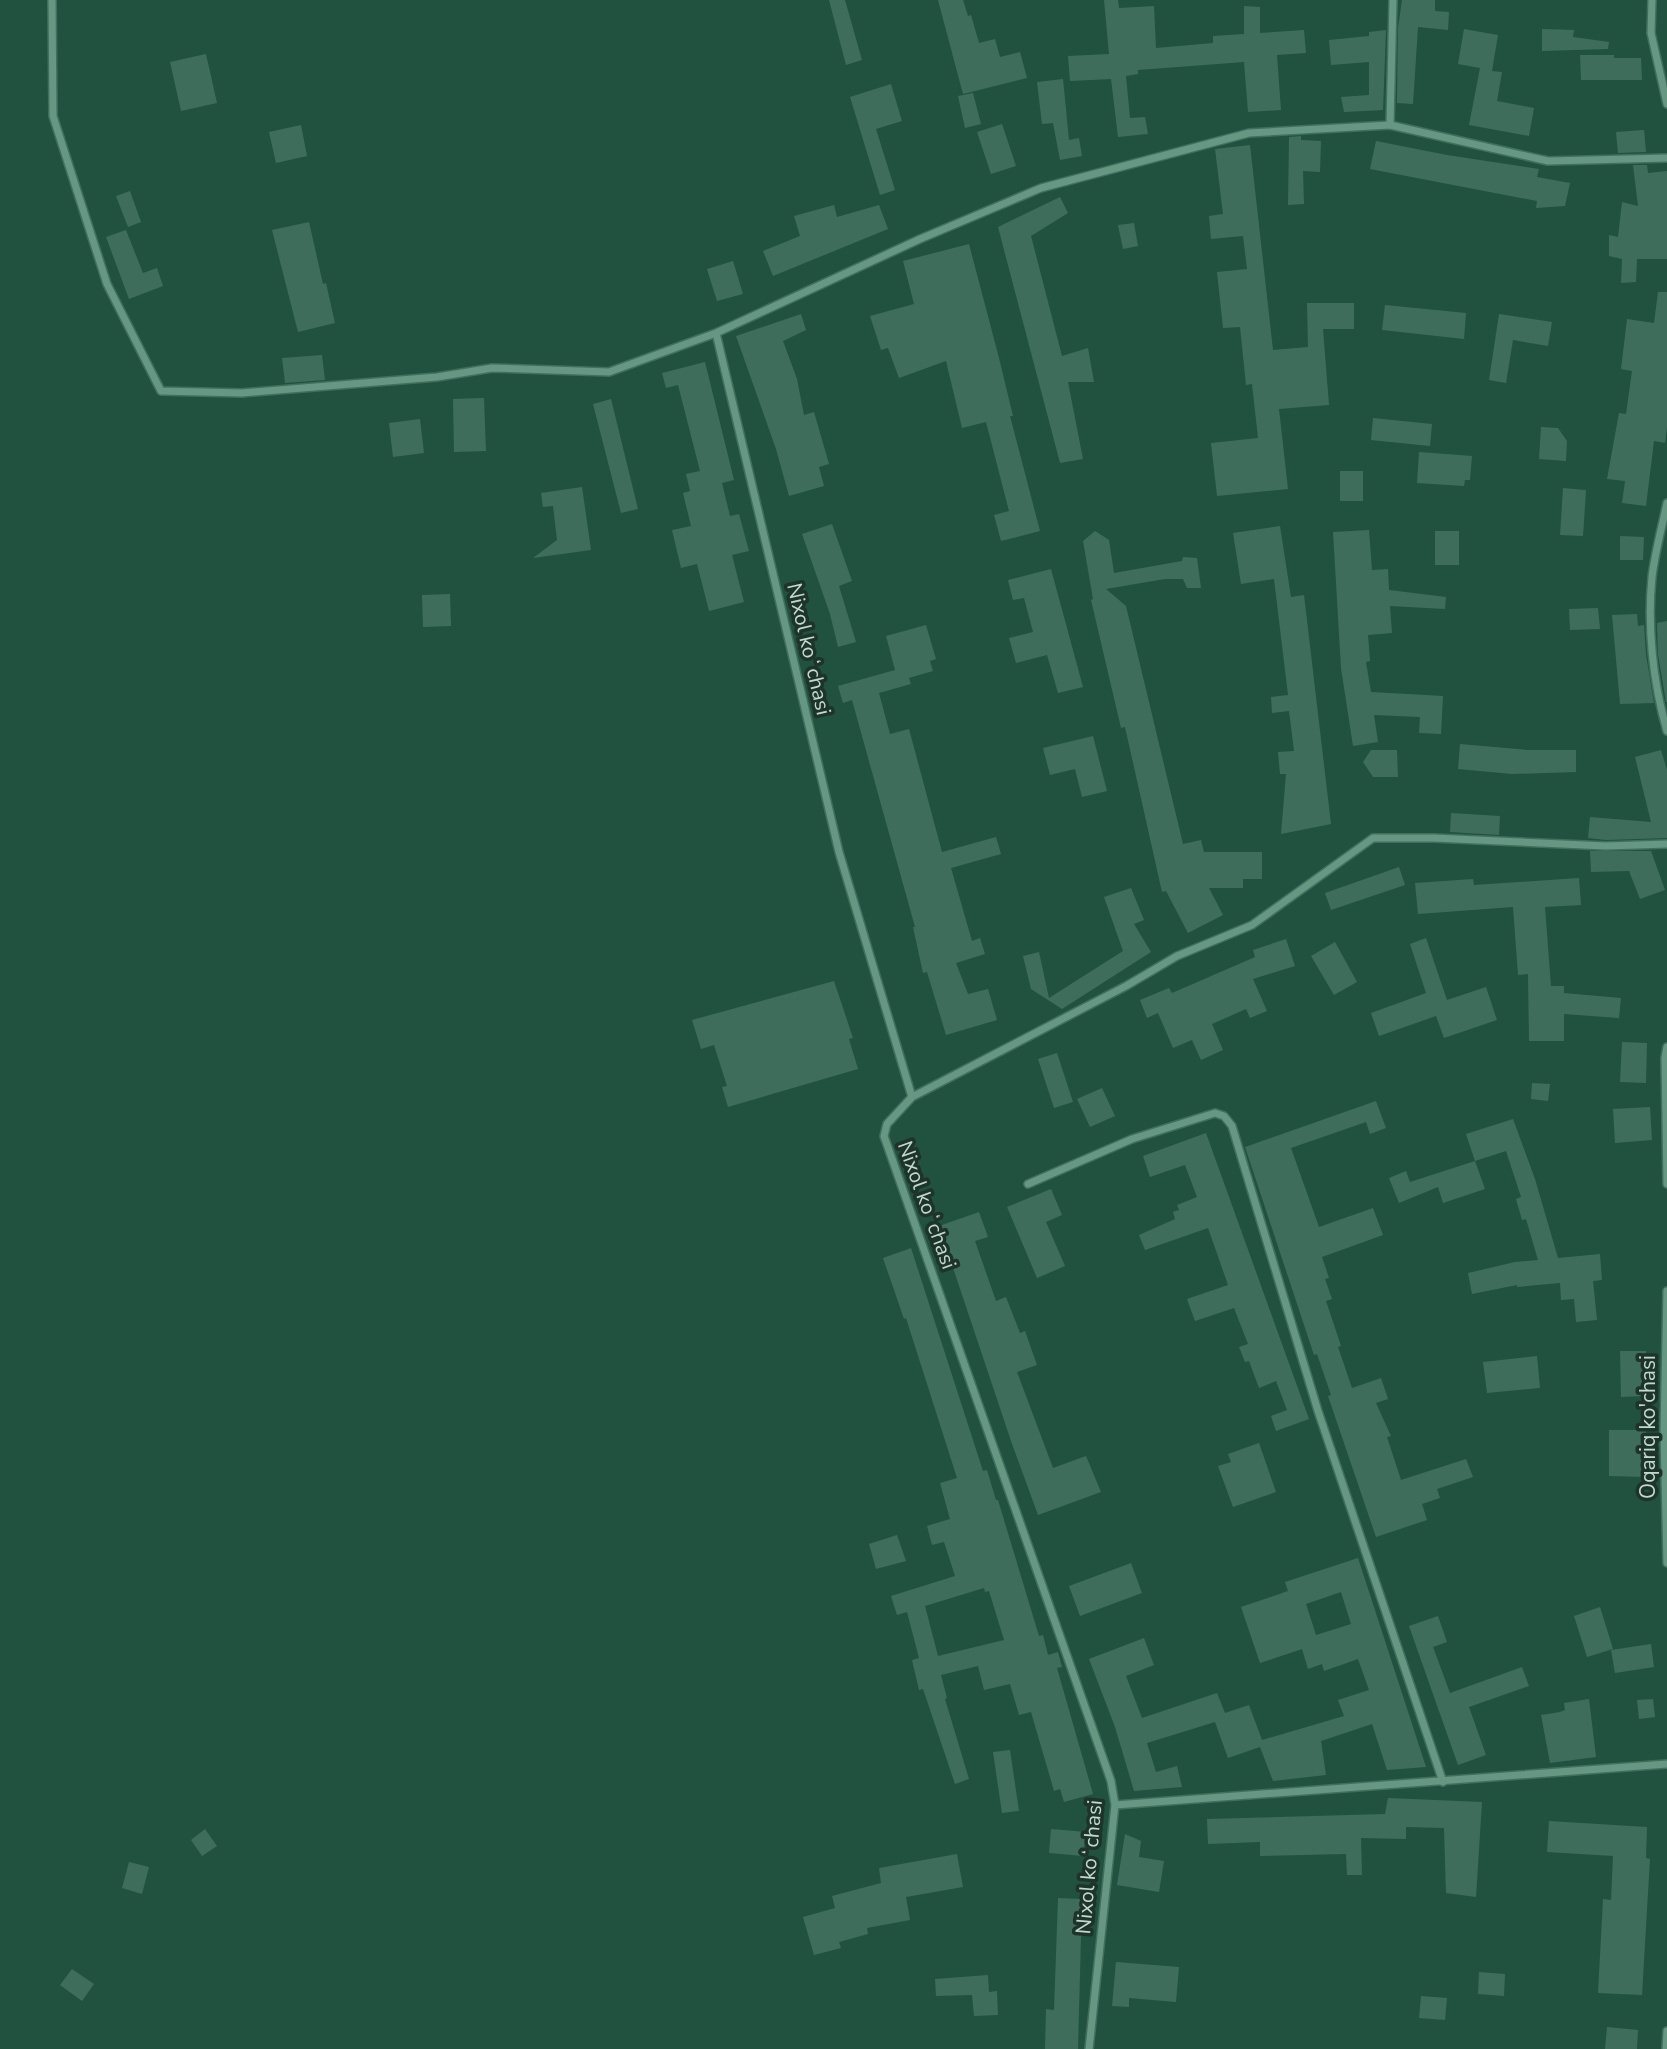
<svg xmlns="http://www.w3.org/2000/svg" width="1667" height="2049" font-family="'Nunito Sans',sans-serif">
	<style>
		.building { fill: #3e6e5b; fill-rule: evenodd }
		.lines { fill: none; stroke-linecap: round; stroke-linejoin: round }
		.minor-casing { stroke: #426e5f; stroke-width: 10 }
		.minor { stroke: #659782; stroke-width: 7 }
		.labels { text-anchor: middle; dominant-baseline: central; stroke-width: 7; stroke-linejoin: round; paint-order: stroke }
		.street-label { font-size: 21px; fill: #c1dace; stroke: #1e332a }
	</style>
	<rect width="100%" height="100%" fill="#215240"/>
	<path class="building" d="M829,0H845L862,60L846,65Z
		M938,0H963L968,16L971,15L979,43L995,39L1000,57L1020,52L1027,78L963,94Z
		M1104,0H1118L1119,8L1154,6L1156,48L1213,43V36L1244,34V6L1260,7V33L1304,30L1306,53L1277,55L1281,110L1248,112L1244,62L1138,70V74L1126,76L1130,118L1145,117L1148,134L1118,137L1111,79L1070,81L1068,56L1109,54Z
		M1402,0H1435V11L1449,12L1448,30L1418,27L1413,104L1397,103L1398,28Z
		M1464,29L1498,35L1492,71L1502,72L1497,101L1534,108L1529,136L1469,125L1480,68L1458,64Z
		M1542,29L1574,30L1573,37L1609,42L1608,49L1542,51Z
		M1386,30L1383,110L1344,112L1341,97L1369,95V62L1331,65L1329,40L1369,36V32Z
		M206,54L217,103L181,111L170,62Z
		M1580,55H1614V58H1641L1642,80H1581Z
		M1063,79L1069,140L1079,138L1082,156L1060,160L1053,123L1042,124L1037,82Z
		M891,84L902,121L876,129L895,190L880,195L850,97Z
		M973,93L981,124L965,128L958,96Z
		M1002,124L1016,166L991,174L977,132Z
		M301,125L307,156L276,163L269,132Z
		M1644,130L1646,152L1618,153L1616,132Z
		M1301,136V140L1321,141L1320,172L1303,171L1304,204L1288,205L1289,137Z
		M1376,141L1447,155L1539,169L1537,177L1570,183L1565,206L1536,208L1537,201L1370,169Z
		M1250,145L1273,350L1308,347L1307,303H1354V329H1323L1329,405L1279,409L1288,489L1217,496L1211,443L1258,438L1252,384L1246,385L1240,327L1223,328L1217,272L1247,269L1243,236L1211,239L1209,216L1223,214L1215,149Z
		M1633,165H1647L1648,173L1667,171V259H1637L1636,282L1621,283L1622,259L1609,256V235L1618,237L1622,202L1638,206Z
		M130,191L141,222L128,227L116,196Z
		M1060,197L1068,213L1031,236L1062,356L1088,348L1094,382H1068L1083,459L1060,463L998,227Z
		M834,205L837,217L879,205L888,229L773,276L763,251L800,236L794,216Z
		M309,222L323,284L326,283L335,323L298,332L272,230Z
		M1134,223L1138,246L1123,249L1118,225Z
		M126,230L143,273L157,268L163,286L129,299L106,237Z
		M969,244L999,358L1013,416H1010L1040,531L1001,541L994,515L1009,511L986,422L962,428L946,361L899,378L888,348L881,350L870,316L914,304L903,261Z
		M733,261L743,294L717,301L707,269Z
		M1658,292H1667V427L1665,443L1654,441L1646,506L1622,503L1625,481L1607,479L1619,413L1626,414L1632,371L1621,369L1627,319L1654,323Z
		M1385,305L1466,313L1464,339L1382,330Z
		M801,314L806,330L783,341L797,379L804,415L814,412L829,464L819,467L824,486L789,496L776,449L736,336Z
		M1499,314L1552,322L1548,346L1513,340L1506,383L1489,380Z
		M322,355L325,380L285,383L282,358Z
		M705,362L734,480L722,483L730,516L739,514L749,551L732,555L744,602L709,611L697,564L681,568L672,530L691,526L683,493L690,491L686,474L700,471L678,385L666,388L662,373Z
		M484,398L486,451L454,452L453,399Z
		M611,399L638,509L621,513L593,404Z
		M1373,418L1432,424L1430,446L1371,440Z
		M420,419L424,453L393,457L389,423Z
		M1541,427L1558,428L1567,441L1566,461L1539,459Z
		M1419,452L1472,456L1470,480H1465L1464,486L1417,483Z
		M1340,471H1363V501H1340Z
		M582,487L591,550L533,558L557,540L553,506L543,507L541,493Z
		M1563,488L1586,490L1583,536L1560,535Z
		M832,524L852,581L839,586L856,642L838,647L830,614L802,534Z
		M1280,526L1291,597L1304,595L1331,824L1281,834L1286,774H1280L1278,752L1294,751L1289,711L1272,713L1271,697L1288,695L1274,579L1241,584L1233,533Z
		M1369,530L1372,570L1388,569L1389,590L1446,597L1445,609L1390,606L1392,633L1368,635L1370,661L1366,662L1371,692L1443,696L1441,734L1419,733L1420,717L1374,715L1378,742L1353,746L1341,668L1333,532Z
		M1095,531L1109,540L1114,573L1182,561L1183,557L1197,558L1201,588H1187L1183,579H1165L1106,589L1126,606L1183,844L1201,840L1204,852H1262V879H1243V888H1209L1223,915L1188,933L1166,891L1162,892L1125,727L1121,728L1091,600L1093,599L1083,541Z
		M1435,531H1459V565H1435Z
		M1620,536L1644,537L1643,560H1620Z
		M1051,569L1083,687L1058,693L1047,655L1016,663L1009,638L1033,632L1024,598L1013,600L1008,580Z
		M450,594L451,626L423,627L422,595Z
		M1598,608L1600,629L1570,630L1569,609Z
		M1637,614L1638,626L1644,625L1646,655L1654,703L1620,704L1612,615Z
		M1667,621V702H1666L1658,654L1657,623Z
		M926,625L936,659L930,661L933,671L909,678L911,684L879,693L890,734L909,729L942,852L996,837L1001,854L951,868L972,941L980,938L985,954L956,963L968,994L988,989L997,1020L946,1035L927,972L923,973L913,927H915L852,700L843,703L838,686L895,670L886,636Z
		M1093,736L1107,791L1082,797L1075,769L1050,775L1043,748Z
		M1460,744L1528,750H1576V772L1512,774L1458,769Z
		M1371,750H1397L1398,777H1373L1363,762Z
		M1661,750L1667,770V838L1606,840L1588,838L1590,817L1651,822L1635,757Z
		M1451,813L1500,816L1499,835L1450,832Z
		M1590,851H1651L1665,890L1640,899L1629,871L1591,872Z
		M1399,867L1405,885L1331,910L1325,893Z
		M1579,878L1581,905L1545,907L1551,986H1564V993L1621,998L1619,1018L1564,1014V1041H1529L1528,974L1518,975L1513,907L1418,914L1415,883L1473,879L1474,885Z
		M1131,888L1144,920L1134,924L1151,952L1062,1009L1031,989L1023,956L1039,952L1049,998L1123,951L1104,897Z
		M1426,938L1447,1000L1486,987L1497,1020L1444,1038L1436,1016L1379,1036L1371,1013L1426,993L1410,944Z
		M1286,939L1295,966L1253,979L1267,1011L1250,1018L1246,1009L1212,1024L1223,1050L1201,1060L1192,1040L1173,1048L1158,1013L1147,1018L1140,1000L1169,988L1172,993L1255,957L1253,950Z
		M1335,942L1357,982L1334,995L1311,956Z
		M834,981L853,1038L849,1039L858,1069L728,1107L722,1087L727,1086L714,1045L701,1049L692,1020Z
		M1622,1042L1647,1043L1646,1083L1620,1082Z
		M1057,1053L1073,1102L1054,1108L1038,1059Z
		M1532,1083L1550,1084L1548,1101L1531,1099Z
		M1102,1088L1115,1116L1090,1127L1077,1099Z
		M1376,1101L1386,1128L1370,1134L1366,1122L1291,1148L1319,1227L1373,1208L1383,1235L1322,1257L1329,1278L1325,1279L1332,1299L1326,1301L1341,1346L1338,1347L1352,1388L1381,1378L1388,1399L1376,1403L1391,1436L1387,1437L1401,1480L1466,1459L1473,1477L1437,1489L1440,1498L1422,1504L1427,1520L1376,1537L1328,1396L1331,1395L1317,1354L1314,1355L1245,1147Z
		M1650,1107L1652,1140L1615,1143L1613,1109Z
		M1513,1119L1535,1179L1558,1258L1600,1254L1602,1280L1593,1281L1597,1320L1576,1322L1574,1299L1561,1300L1560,1283L1517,1287V1285L1472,1294L1468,1273L1515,1262L1538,1260L1526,1219L1522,1220L1516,1199L1521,1197L1506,1151L1475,1161L1466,1134Z
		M1206,1133L1309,1419L1276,1431L1271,1416L1287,1410L1276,1381L1259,1388L1249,1361L1245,1362L1239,1347L1248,1344L1234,1308L1195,1321L1187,1299L1228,1285L1208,1228L1145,1250L1139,1235L1175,1219L1173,1212L1179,1210L1177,1205L1197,1197L1185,1165L1150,1177L1143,1156Z
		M1475,1161L1485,1189L1443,1203L1438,1187L1399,1203L1389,1178L1406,1171L1410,1182Z
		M1051,1189L1062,1215L1046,1222L1065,1266L1037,1278L1007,1207Z
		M979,1212L988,1237L975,1241L996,1301L1006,1297L1020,1333L1025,1331L1037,1365L1017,1372L1053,1468L1086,1456L1101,1492L1038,1515L1011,1441L939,1226Z
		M911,1248L983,1471L987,1470L996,1500H998L1039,1636L1043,1635L1048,1655L1058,1652L1062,1667L1057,1668L1093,1794L1064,1802L1060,1789L1054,1791L1031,1712L1019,1715L1010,1684L984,1690L978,1666L941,1675L947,1698L945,1699L969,1779L955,1784L923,1689L919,1690L912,1660L919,1658L907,1612L897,1615L891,1596L955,1576L944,1542L932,1545L927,1526L950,1519L940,1483L957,1478L906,1318L904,1319L883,1258ZM984,1588L985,1592L989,1591L1004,1640L938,1656L925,1606Z
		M1620,1351H1646V1396L1621,1397Z
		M1537,1356L1540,1388L1487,1393L1483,1362Z
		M1609,1430H1646V1477L1609,1476Z
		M1259,1443L1276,1492L1233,1507L1218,1466L1231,1462L1228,1454Z
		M897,1535L906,1561L876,1569L869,1544Z
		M1358,1558L1426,1767L1387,1770L1372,1724L1321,1741L1326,1775L1273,1781L1260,1747L1228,1758L1215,1722L1147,1743L1156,1772L1177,1766L1182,1787L1134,1791L1115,1727L1089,1659L1144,1638L1154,1665L1126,1676L1142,1718L1217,1693L1225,1713L1249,1705L1262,1740L1344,1716L1338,1700L1369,1690L1358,1659L1324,1671L1322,1664L1308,1669L1302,1649L1260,1663L1241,1607L1288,1591L1285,1582ZM1341,1592L1351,1624L1316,1635L1306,1604Z
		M1131,1563L1142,1593L1080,1616L1069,1586Z
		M1600,1607L1613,1649L1587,1657L1574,1616Z
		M1438,1616L1447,1642L1433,1647L1450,1693L1522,1667L1529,1686L1469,1707L1486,1755L1458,1765L1409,1626Z
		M1651,1644L1654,1667L1615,1673L1611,1650Z
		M1589,1699L1596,1757L1550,1763L1541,1715L1560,1712L1565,1710L1564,1703Z
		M1653,1699L1655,1717L1639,1719L1637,1700Z
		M1010,1750L1019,1811L1002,1813L993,1752Z
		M1388,1798L1482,1802L1476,1897L1446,1893L1444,1828L1406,1827V1839L1361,1838L1362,1875H1347L1346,1854L1260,1856V1842L1208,1844L1207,1819L1385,1814Z
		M1549,1821L1647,1827L1646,1858L1650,1859L1642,1995L1598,1993L1603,1899L1611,1900L1613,1856L1547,1852Z
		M205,1829L217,1846L202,1856L191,1840Z
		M1051,1829L1086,1832L1083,1856L1049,1853Z
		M1125,1834L1141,1841L1139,1857L1164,1861L1159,1892L1117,1885Z
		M957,1854L963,1887L906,1897L910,1920L867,1928L868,1934L839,1942L841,1948L814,1955L803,1917L835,1908L832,1896L881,1883L879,1868Z
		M129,1862L149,1867L142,1894L122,1888Z
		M1058,1898L1082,1899L1078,2049H1045L1046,2009L1054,2010Z
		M1116,1962L1179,1967L1176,2002L1129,1998V2007L1112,2006Z
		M72,1969L94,1984L82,2001L60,1985Z
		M1479,1972L1505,1974L1504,1996L1478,1994Z
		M988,1975L989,1992L997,1991L998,2015L974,2016L972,1995L936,1996L935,1979Z
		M1421,1996L1447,1998L1445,2020L1419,2018Z
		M1607,2027L1638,2030L1637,2049H1605Z"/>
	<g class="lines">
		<defs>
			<path id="minor" d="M52,0L53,116L107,284L161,391L242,393L437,377L492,368L609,372L716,333L920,239L1041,188L1249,133L1390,125L1548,161L1667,158
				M1652,0L1651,33L1667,104
				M1390,125L1393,0
				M716,333L839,852L912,1097L887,1124L884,1136L1111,1781L1115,1805L1089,2049
				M1667,503C1662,527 1655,552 1652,577C1647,627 1653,683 1667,731
				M1667,1047L1665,1058L1667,1184
				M912,1097L1126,986L1177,956L1252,925L1373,838H1434L1606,846L1667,844
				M1028,1184L1132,1139L1215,1113L1224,1116L1232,1126L1318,1411L1443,1782
				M1667,1291L1664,1432L1667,1563
				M1115,1805L1667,1764
				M1666,2049L1667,2031"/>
		</defs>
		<use href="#minor" class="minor-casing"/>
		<use href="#minor" class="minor"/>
	</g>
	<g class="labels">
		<g class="street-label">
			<text transform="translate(809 649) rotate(77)">Nixol koʻchasi</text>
			<text transform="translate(927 1205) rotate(70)">Nixol koʻchasi</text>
			<text transform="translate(1648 1427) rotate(-90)">Oqariq ko'chasi</text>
			<text transform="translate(1089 1867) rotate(-85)">Nixol koʻchasi</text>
		</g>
	</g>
</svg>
